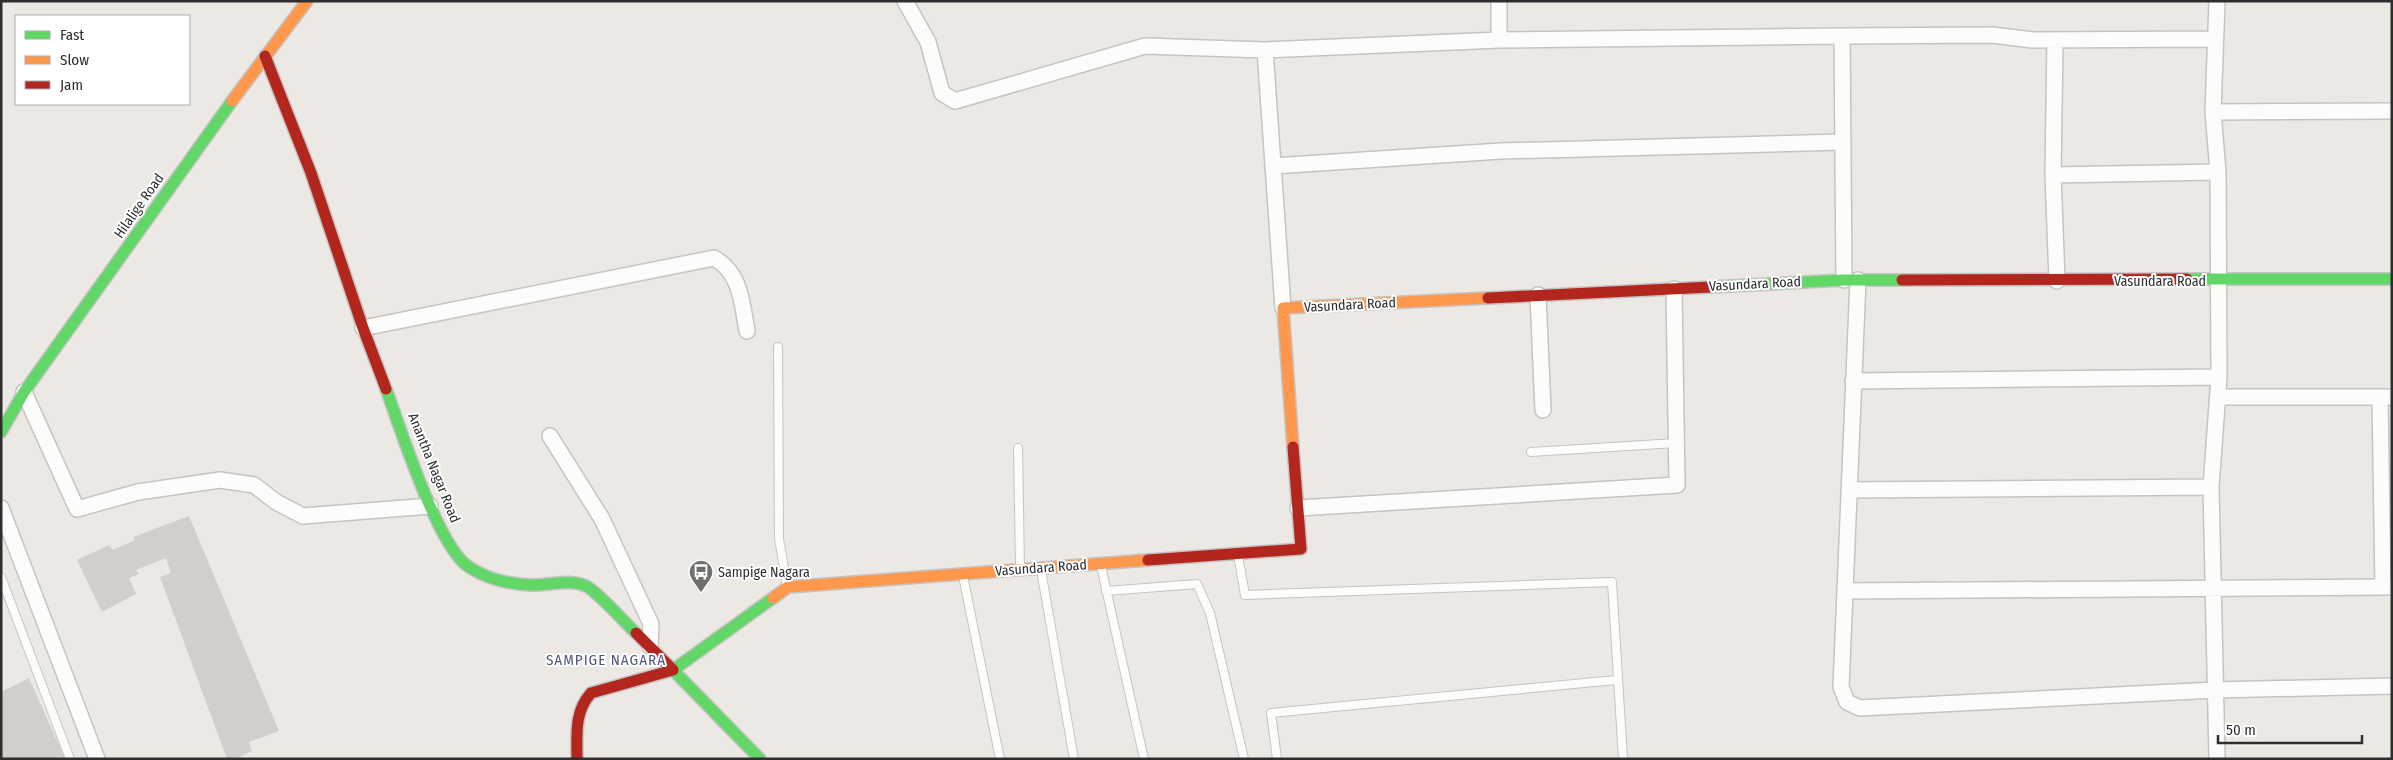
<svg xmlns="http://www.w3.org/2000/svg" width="2393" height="760" font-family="'Fira Sans Condensed',sans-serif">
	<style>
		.building { fill: #d1cecb }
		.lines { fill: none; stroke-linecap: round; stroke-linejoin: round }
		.lane-casing { stroke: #c5c4c5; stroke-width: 10 }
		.street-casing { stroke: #c5c4c5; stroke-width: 18 }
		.fast-casing { stroke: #c5c4c5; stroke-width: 14 }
		.slow-casing { stroke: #c5c4c5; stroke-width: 14 }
		.jam-casing { stroke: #c5c4c5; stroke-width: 14 }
		.lane { stroke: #fcfcfb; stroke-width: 8 }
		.street { stroke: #fcfcfb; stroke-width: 15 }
		.fast { stroke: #63d668; stroke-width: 11 }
		.slow { stroke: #ff974d; stroke-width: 11 }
		.jam { stroke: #b3261e; stroke-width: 11 }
		.labels { text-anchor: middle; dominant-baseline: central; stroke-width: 4; stroke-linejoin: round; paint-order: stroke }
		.street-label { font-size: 14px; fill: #2e2e2e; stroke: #fff }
		.poi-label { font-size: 14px; fill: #2e2e2e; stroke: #fff; text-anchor: start }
		.neighbourhood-label { font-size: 15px; letter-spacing: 1px; fill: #4d5680; stroke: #fff }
	</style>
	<rect width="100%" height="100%" fill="#ece8e4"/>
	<path class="building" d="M189,516L279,731L249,742L252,751L235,759H227L160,577L171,573L166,558L136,570L139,574L129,578L136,594L102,612L77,560L109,545L113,550L135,540L133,537Z
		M29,678L65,759H1V692Z"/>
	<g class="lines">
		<defs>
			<path id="lane" d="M778,347L779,539L787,585
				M1018,448L1020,568
				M1531,452L1676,443
				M1238,555L1245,595L1612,582L1623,759
				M1101,566L1144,759
				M1041,570L1074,759
				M963,576L1000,759
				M1,577L70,759
				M1106,591L1197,584L1210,613L1244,759
				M1277,759L1271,713L1616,680"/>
			<path id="street" d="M905,1L928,42L942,93L955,101L1145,46L1265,50L1499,40L1842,36L1992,35L2033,40L2215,39
				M2217,1L2213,112L2218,172L2219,377L2211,487L2217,759
				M1842,36L1844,280
				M1499,40V1
				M1265,50L1283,308
				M2213,112L2392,111
				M1273,166L1501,151L1842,142
				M2053,175L2055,40
				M1858,280L1845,591L2392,587
				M2057,281L2053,175L2218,172
				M1538,295L1543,410
				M363,328L714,258C741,273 742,303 747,331
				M1853,381L2219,377
				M24,392L77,509L138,492L220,480L254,485L276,502L303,516L430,506
				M2219,397H2392
				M2380,397L2383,587
				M550,436L602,519L651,624L650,646
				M1849,490L2211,487
				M1,508L97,759
				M1298,508L1677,485L1674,289
				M1845,591L1841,687L1847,702L1860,708L2215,690L2392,686"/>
			<path id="fast" d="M2187,279H2392
				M1711,287L1844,280H1902
				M386,389C400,427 438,548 469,567C487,579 509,584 530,585C549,586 568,578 586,586C598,592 625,623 636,633
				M1,432L24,392L232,101
				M760,759L673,670L773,598"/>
			<path id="slow" d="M232,101L307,1
				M1293,447L1283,308L1488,298
				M773,598L788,587L1148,560"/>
			<path id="jam" d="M265,56L311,173L363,328L386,389
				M1902,280L2187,279
				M1488,298L1711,287
				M1148,560L1301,549L1293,447
				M577,759C577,735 574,712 591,693L673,670L636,633"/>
		</defs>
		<use href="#lane" class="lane-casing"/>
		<use href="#street" class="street-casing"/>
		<use href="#fast" class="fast-casing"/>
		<use href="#slow" class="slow-casing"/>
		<use href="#jam" class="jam-casing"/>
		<use href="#lane" class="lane"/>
		<use href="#street" class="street"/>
		<use href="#fast" class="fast"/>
		<use href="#slow" class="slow"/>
		<use href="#jam" class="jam"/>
	</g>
	<defs>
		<symbol id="bus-pin" viewBox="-11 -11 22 30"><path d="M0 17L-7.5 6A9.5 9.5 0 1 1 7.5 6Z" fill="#706f6e" stroke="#fff"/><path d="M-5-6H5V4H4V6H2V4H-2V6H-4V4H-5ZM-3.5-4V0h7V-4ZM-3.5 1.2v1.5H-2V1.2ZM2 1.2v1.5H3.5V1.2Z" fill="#fff"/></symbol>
	</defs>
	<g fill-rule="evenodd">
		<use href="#bus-pin" x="687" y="558" width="28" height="38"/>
	</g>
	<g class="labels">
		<g class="street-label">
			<text transform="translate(139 206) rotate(-55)">Hilalige Road</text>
			<text x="2160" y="281">Vasundara Road</text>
			<text transform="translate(1755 284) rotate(-3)">Vasundara Road</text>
			<text transform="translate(1350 305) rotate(-3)">Vasundara Road</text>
			<text transform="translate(434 468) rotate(68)">Anantha Nagar Road</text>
			<text transform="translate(1041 568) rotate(-4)">Vasundara Road</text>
		</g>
		<g class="poi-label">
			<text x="718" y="572">Sampige Nagara</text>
		</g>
		<g class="neighbourhood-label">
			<text x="606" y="660">SAMPIGE NAGARA</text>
		</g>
	</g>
	<rect width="2393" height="760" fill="none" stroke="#2e2e2e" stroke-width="5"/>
	<rect x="15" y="15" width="175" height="90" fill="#ffffff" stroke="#ababab"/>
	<rect x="25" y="31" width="25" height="8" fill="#63d668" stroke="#ababab"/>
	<text x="60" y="40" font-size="15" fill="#2e2e2e">Fast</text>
	<rect x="25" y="56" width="25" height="8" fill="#ff974d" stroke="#ababab"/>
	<text x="60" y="65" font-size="15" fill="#2e2e2e">Slow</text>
	<rect x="25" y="81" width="25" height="8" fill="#b3261e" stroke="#ababab"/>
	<text x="60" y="90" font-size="15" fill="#2e2e2e">Jam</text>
	<path d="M2218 735v8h144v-8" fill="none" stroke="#2e2e2e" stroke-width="2.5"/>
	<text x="2226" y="735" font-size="15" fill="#2e2e2e" stroke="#ffffff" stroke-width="4" paint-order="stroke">50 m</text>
</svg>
